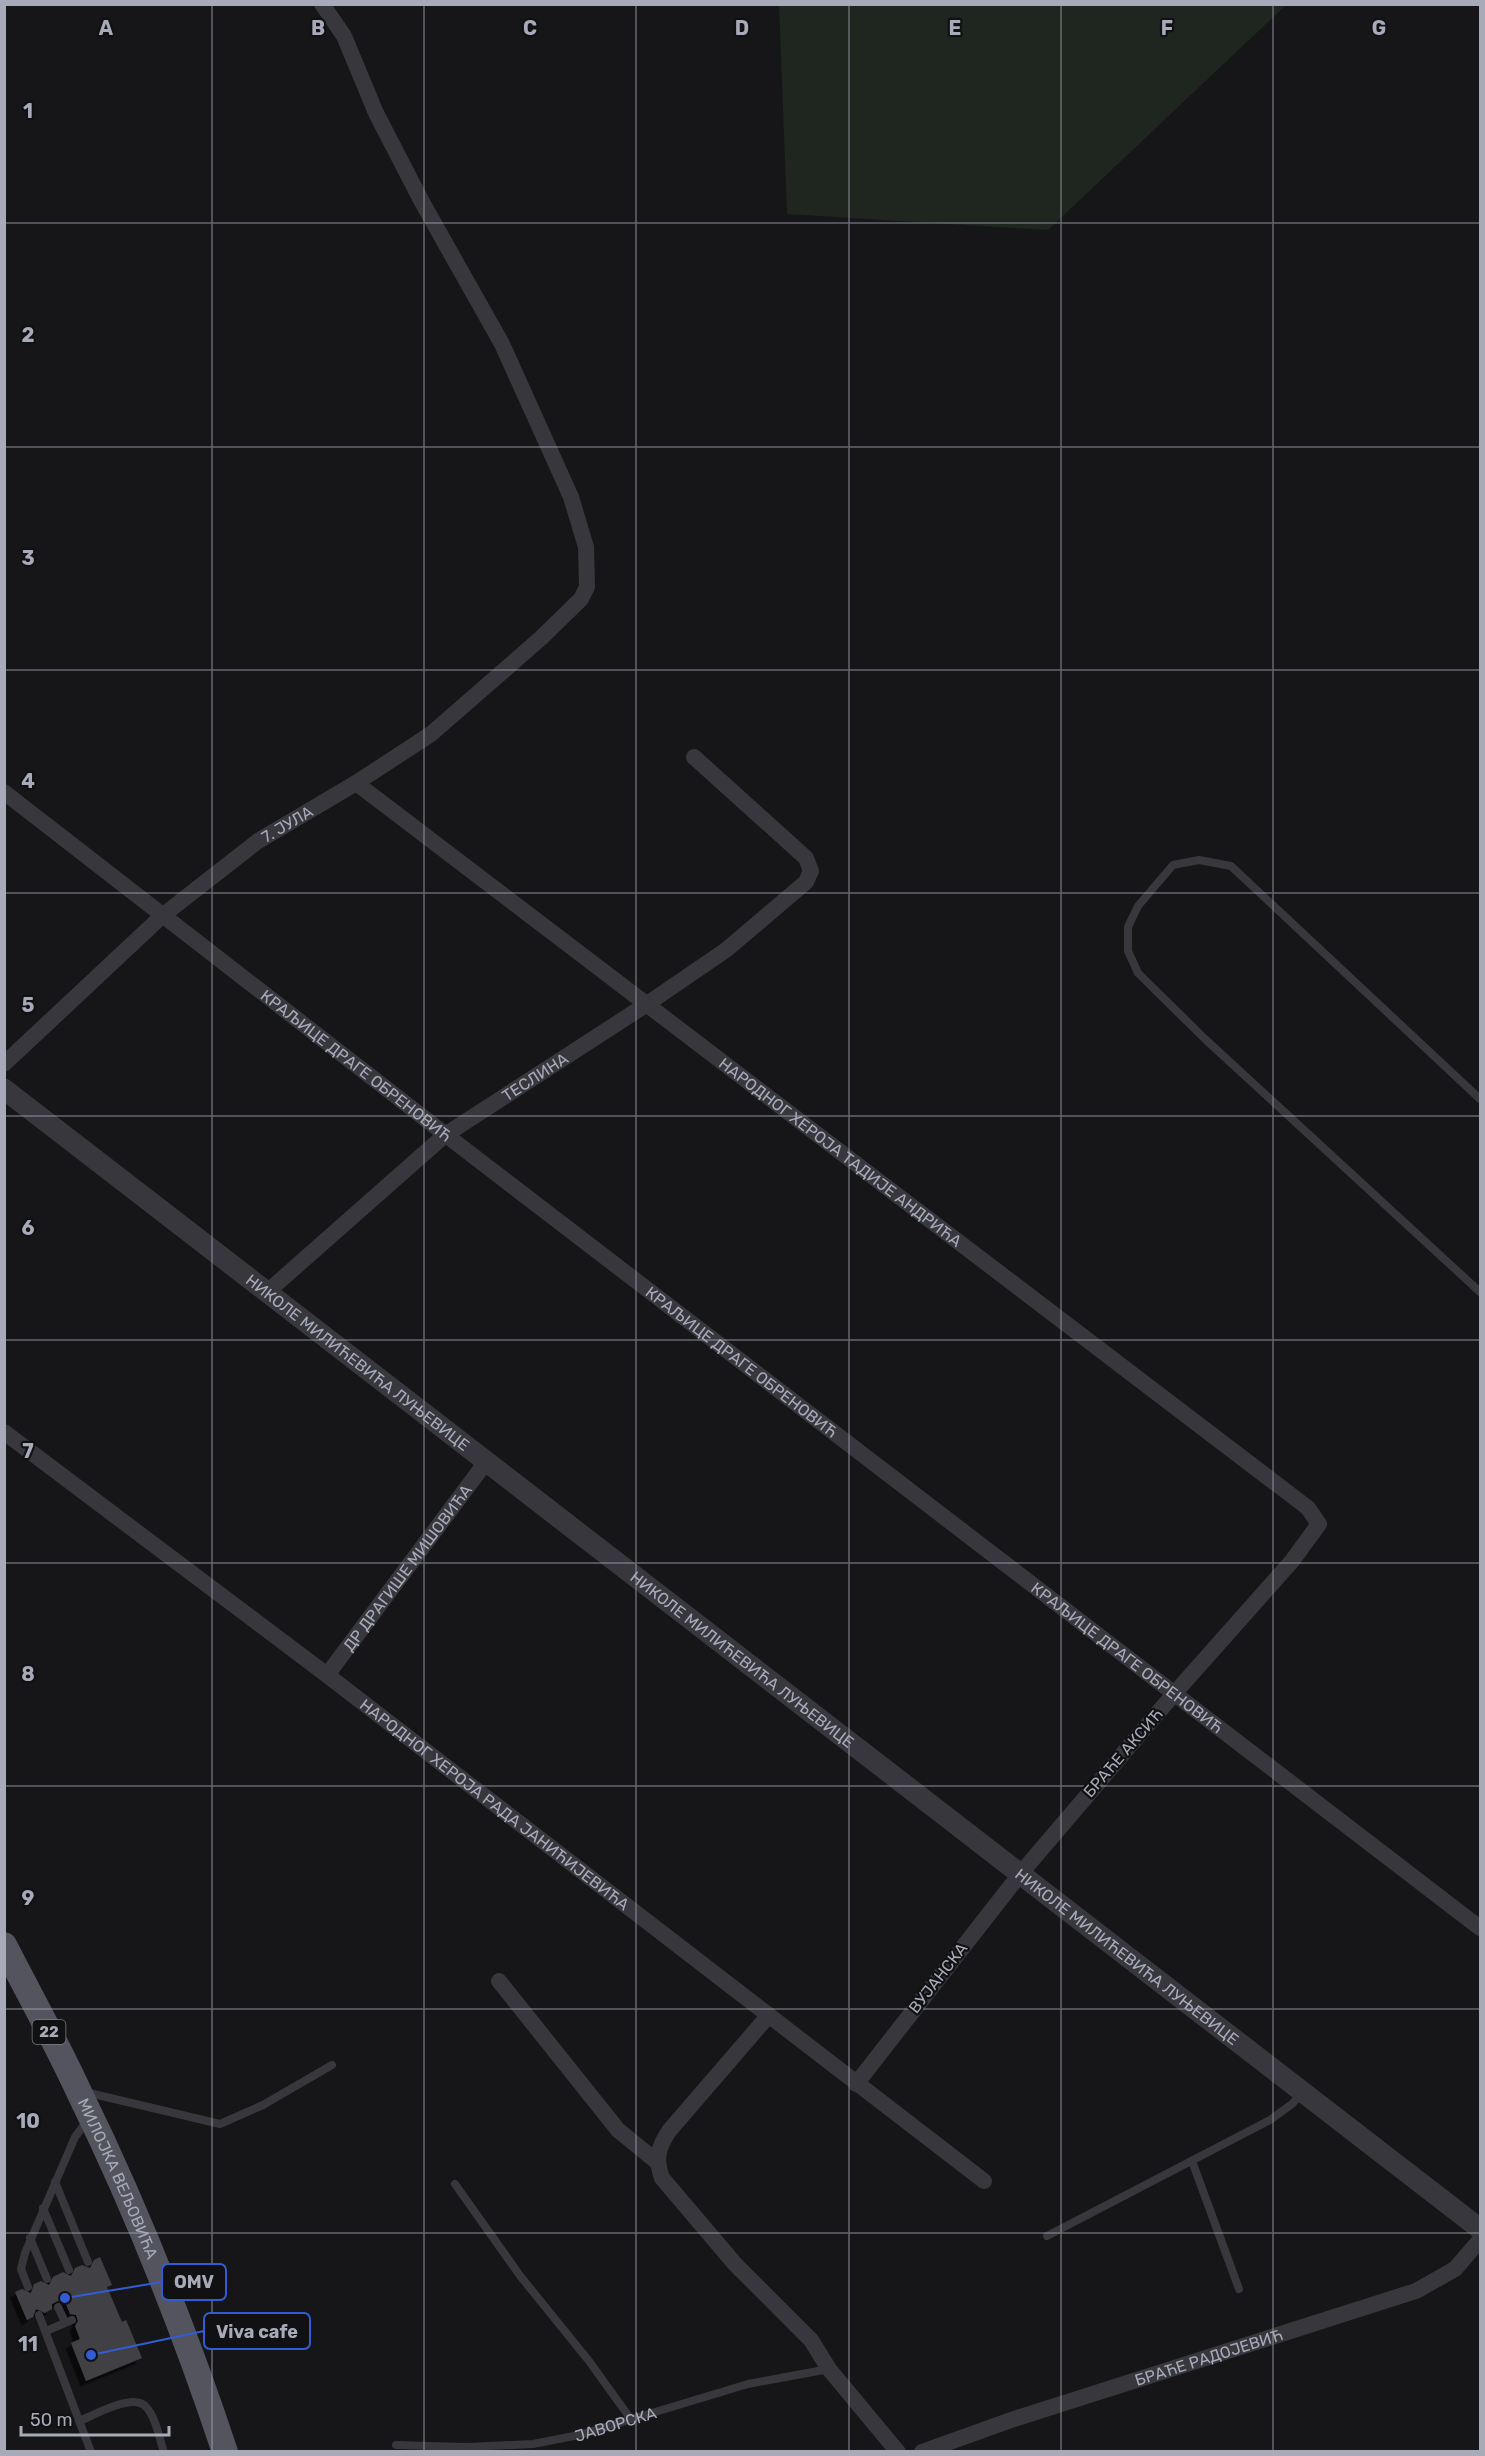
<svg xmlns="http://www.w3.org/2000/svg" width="1485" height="2456" font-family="Rubik,sans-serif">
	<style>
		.green { fill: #1e261f }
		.building { fill: #404045; filter: url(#shadow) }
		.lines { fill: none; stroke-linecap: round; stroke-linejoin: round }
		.service { stroke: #37373d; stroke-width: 8 }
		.minor { stroke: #37373d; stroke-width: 16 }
		.tertiary { stroke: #37373d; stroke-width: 21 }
		.primary { stroke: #53545d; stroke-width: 26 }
		.grid { fill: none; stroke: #a7abb9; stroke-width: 1.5; stroke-opacity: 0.55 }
		.labels { text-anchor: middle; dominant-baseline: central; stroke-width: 4.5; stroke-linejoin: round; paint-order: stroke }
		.shield { fill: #111113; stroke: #7a7d87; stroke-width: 1.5 }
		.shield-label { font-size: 15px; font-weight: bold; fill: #a7abb9 }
		.street-label { font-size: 16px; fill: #a7abb9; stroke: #111113 }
		.grid-label { font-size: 20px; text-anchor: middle; font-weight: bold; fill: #a7abb9; stroke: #111113; stroke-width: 4.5; stroke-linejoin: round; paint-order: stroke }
		.leader { fill: none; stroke: #325cd3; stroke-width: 2 }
		.callout-dot { fill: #325cd3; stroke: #111113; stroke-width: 2 }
		.callout { fill: #111113; stroke: #325cd3; stroke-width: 2 }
		.callout-label { font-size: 18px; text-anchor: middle; font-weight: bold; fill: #a7abb9 }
	</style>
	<defs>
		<filter id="shadow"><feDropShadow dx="-5.5" dy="5.5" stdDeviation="0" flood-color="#0009"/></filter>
	</defs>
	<rect width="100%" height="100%" fill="#161618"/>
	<path class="green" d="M779,5V4L1286,5L1048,230L787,214Z"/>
	<path class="building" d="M100,2257L112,2285L107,2287L122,2322L126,2320L142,2358L86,2381L71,2343L80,2339L75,2326L78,2321L76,2315L70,2314L66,2304L58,2301L52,2304V2309L45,2313L36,2309L33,2317L27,2320L15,2292L22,2289L31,2293L34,2284L41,2281L49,2285L53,2277L63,2272L71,2276L75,2268L82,2265L90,2268L94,2260Z"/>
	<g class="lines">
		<g class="service">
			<path d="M1480,1099L1231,866L1199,860L1173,865L1138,906L1128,927V951L1138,973L1205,1039L1480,1292"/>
			<path d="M85,2092L220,2124L263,2105L332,2065"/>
			<path d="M1192,2161L1239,2289"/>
			<path d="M55,2182L88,2262"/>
			<path d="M455,2184L521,2277L589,2361L630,2418"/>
			<path d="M43,2208L69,2270"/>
			<path d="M1047,2236L1270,2120L1292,2104L1303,2092"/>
			<path d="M30,2238L47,2279"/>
			<path d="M28,2287L21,2269L25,2253L75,2137L84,2125L91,2121"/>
			<path d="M58,2307L65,2322"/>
			<path d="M39,2315L91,2452"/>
			<path d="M46,2331L72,2320"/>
			<path d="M79,2421C95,2415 134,2392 146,2407C156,2417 159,2438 164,2452"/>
			<path id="s1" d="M396,2445L467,2447L533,2444L579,2435L748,2384L829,2369"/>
		</g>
		<g class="minor">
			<path id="s2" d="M356,783L1308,1508L1319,1524L1292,1561L1173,1695L1021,1873L856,2084"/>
			<path id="s3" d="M4,792L459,1145L1480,1928"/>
			<path id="s4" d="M4,1064L162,916L258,841L356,783L431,734L541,638L581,599L587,587L586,547L571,497L502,344L422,202L376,113L344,36L322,4"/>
			<path id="s5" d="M266,1293L445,1135L647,1004L726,950L806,882L811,871L806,858L694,757"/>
			<path id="s6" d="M4,1432L327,1675L984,2181"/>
			<path id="s7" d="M327,1675L486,1462"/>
			<path d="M499,1981L618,2130L656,2161"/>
			<path d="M769,2015L669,2131C658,2148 655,2158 662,2178L735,2264L811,2340L829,2369L898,2452"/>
			<path id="s8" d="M922,2452L1011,2420L1416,2291L1455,2269L1480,2240"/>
		</g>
		<path class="tertiary" id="s9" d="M4,1089L1480,2229"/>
		<path class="primary" id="s10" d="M4,1945C29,1994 56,2042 79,2092C136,2208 184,2329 225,2452"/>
	</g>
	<path class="grid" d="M212,4V2452M424,4V2452M636,4V2452M849,4V2452M1061,4V2452M1273,4V2452M4,223H1480M4,447H1480M4,670H1480M4,893H1480M4,1116H1480M4,1340H1480M4,1563H1480M4,1786H1480M4,2009H1480M4,2233H1480"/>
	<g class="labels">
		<rect class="shield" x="32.5" y="2020" width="33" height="24" rx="4.5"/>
		<g class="shield-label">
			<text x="49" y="2032">22</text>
		</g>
		<g class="street-label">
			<text stroke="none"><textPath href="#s4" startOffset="372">7. ЈУЛА</textPath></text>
			<text stroke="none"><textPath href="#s3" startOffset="446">КРАЉИЦЕ ДРАГЕ ОБРЕНОВИЋ</textPath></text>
			<text stroke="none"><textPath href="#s5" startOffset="346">ТЕСЛИНА</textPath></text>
			<text stroke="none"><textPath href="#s2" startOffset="609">НАРОДНОГ ХЕРОЈА ТАДИЈЕ АНДРИЋА</textPath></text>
			<text stroke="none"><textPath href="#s3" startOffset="932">КРАЉИЦЕ ДРАГЕ ОБРЕНОВИЋ</textPath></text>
			<text stroke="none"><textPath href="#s9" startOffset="447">НИКОЛЕ МИЛИЋЕВИЋА ЛУЊЕВИЦЕ</textPath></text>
			<text stroke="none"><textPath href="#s7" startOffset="134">ДР ДРАГИШЕ МИШОВИЋА</textPath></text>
			<text stroke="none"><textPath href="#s3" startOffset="1418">КРАЉИЦЕ ДРАГЕ ОБРЕНОВИЋ</textPath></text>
			<text stroke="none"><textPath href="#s9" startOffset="933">НИКОЛЕ МИЛИЋЕВИЋА ЛУЊЕВИЦЕ</textPath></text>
			<text transform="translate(1123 1753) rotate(-49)">БРАЋЕ АКСИЋ</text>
			<text stroke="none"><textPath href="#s6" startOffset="616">НАРОДНОГ ХЕРОЈА РАДА ЈАНИЋИЈЕВИЋА</textPath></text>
			<text stroke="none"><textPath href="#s9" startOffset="1419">НИКОЛЕ МИЛИЋЕВИЋА ЛУЊЕВИЦЕ</textPath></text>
			<text transform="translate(938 1978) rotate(-52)">ВУЈАНСКА</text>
			<text stroke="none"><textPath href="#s10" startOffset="260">МИЛОЈКА ВЕЉОВИЋА</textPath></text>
			<text stroke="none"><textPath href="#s8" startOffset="302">БРАЋЕ РАДОЈЕВИЋ</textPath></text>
			<text stroke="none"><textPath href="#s1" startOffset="222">ЈАВОРСКА</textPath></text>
		</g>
	</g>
	<g class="grid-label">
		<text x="106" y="35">A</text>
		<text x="318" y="35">B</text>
		<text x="530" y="35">C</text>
		<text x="742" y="35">D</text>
		<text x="955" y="35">E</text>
		<text x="1167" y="35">F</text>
		<text x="1379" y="35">G</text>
		<text x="28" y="118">1</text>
		<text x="28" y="342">2</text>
		<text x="28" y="565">3</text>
		<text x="28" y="788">4</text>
		<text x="28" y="1012">5</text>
		<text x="28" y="1235">6</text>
		<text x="28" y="1458">7</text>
		<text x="28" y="1681">8</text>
		<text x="28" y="1905">9</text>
		<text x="28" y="2128">10</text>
		<text x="28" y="2351">11</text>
	</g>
	<path class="leader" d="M65 2298L162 2282M91 2355L204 2331"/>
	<g class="callout-dot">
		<circle cx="65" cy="2298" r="6"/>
		<circle cx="91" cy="2355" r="6"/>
	</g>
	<g class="callout">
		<rect x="162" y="2264" width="64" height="36" rx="6"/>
		<rect x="204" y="2313" width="106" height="36" rx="6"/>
	</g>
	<g class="callout-label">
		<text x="194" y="2288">OMV</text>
		<text x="257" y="2338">Viva cafe</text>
	</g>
	<rect width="1485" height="2456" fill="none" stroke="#a7abb9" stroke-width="12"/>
	<path d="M21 2426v9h148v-9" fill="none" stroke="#a7abb9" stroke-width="3"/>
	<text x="30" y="2426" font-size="18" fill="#a7abb9" stroke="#111113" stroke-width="4.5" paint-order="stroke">50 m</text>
</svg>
